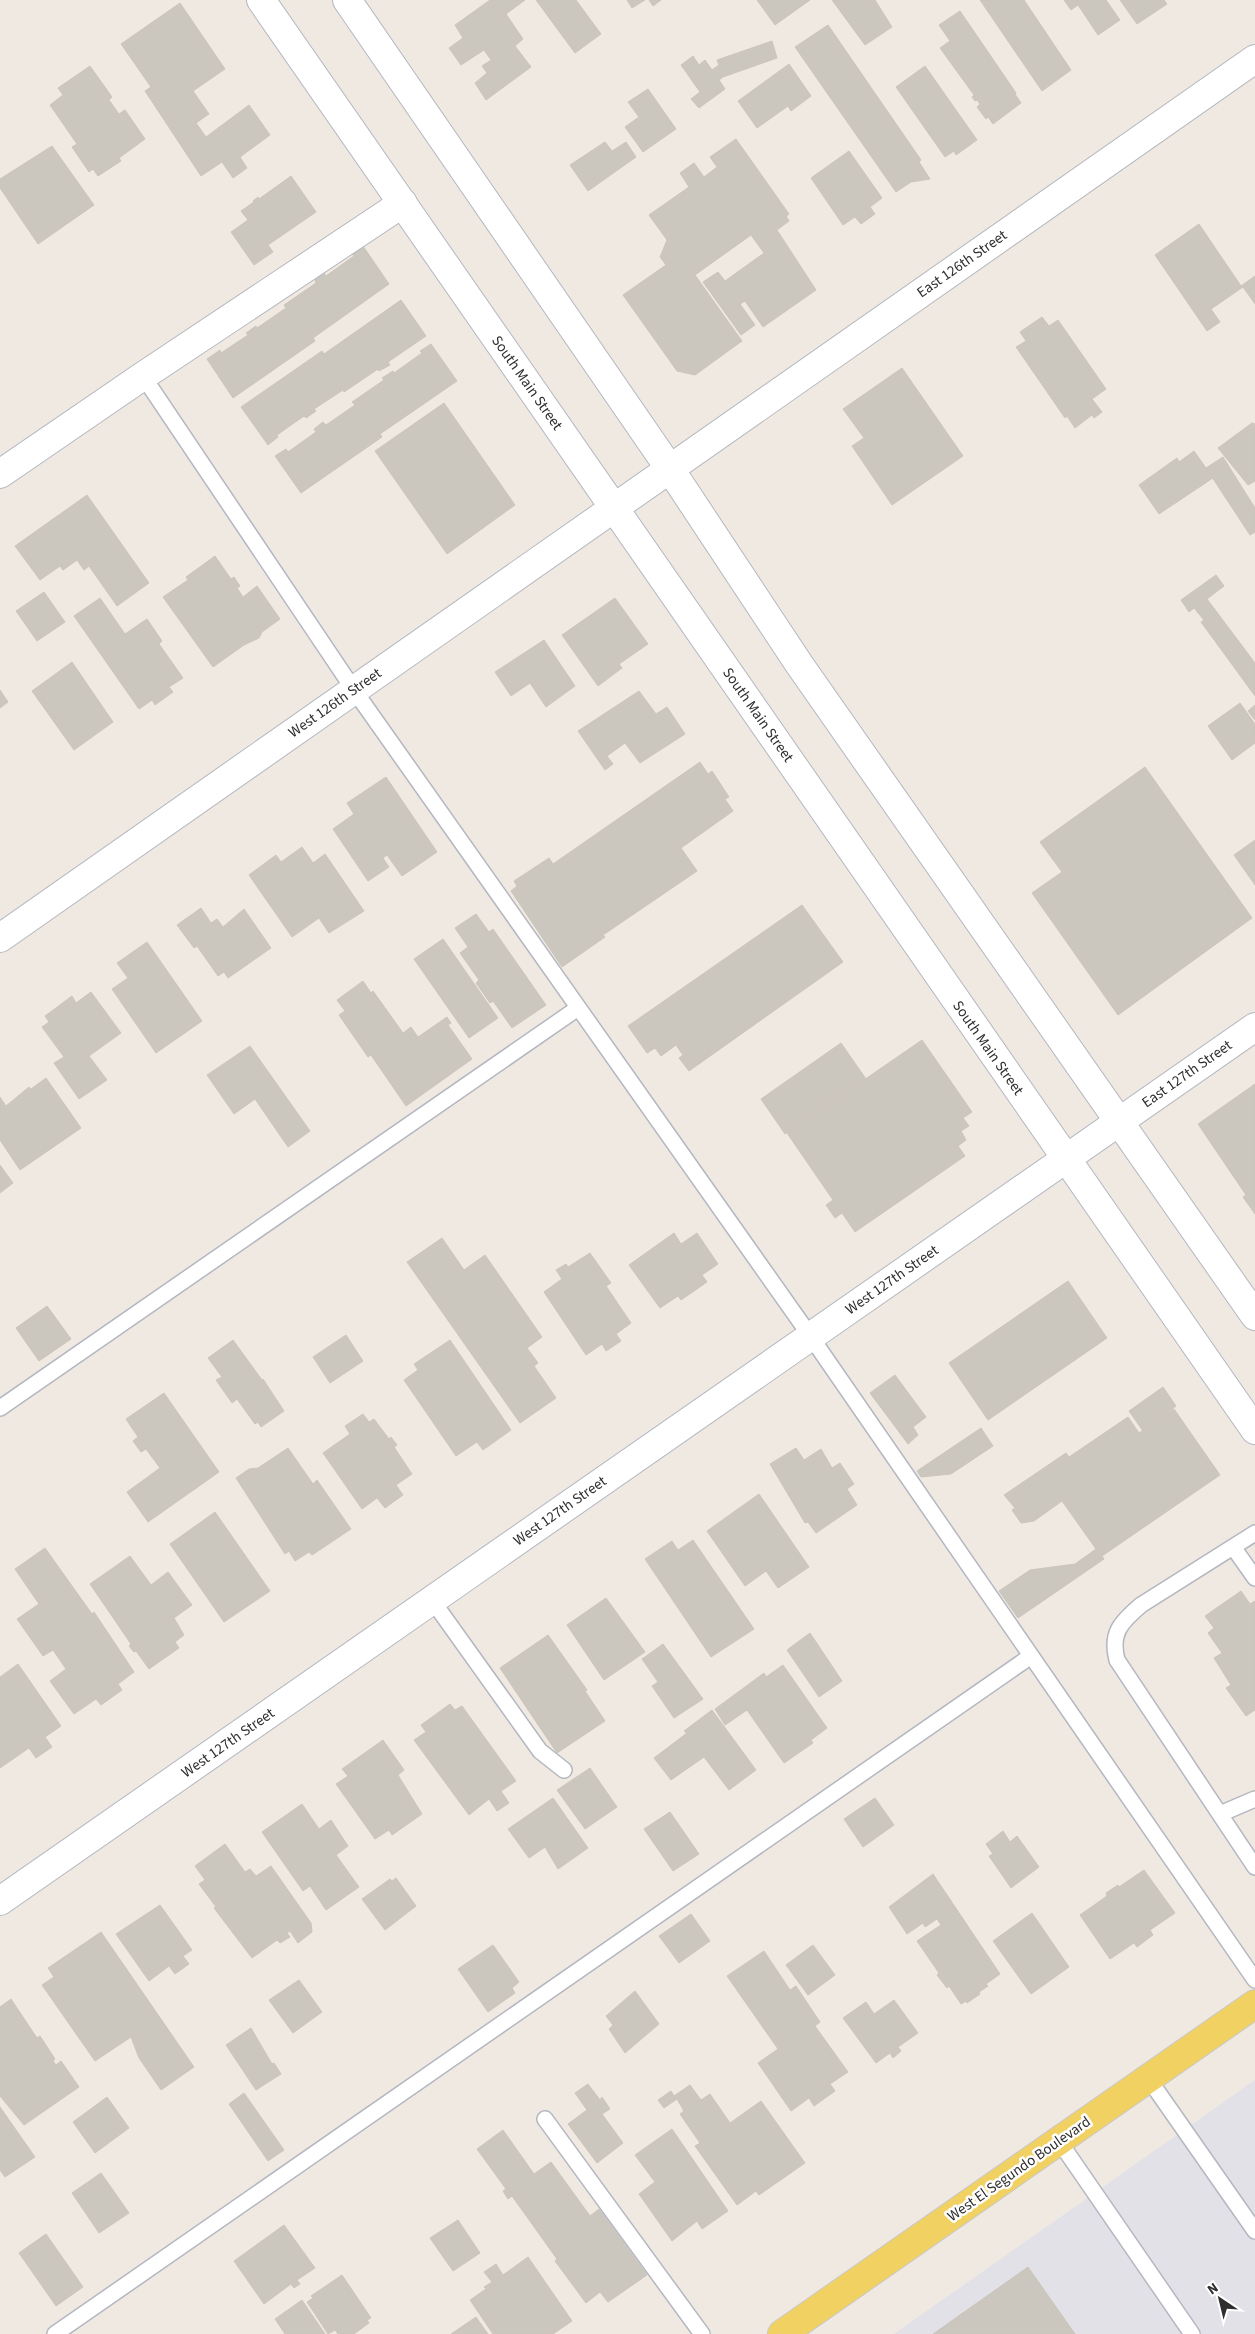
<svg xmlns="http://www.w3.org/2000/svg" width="1255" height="2334" font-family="'Source Sans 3',sans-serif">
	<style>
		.industrial { fill: #e3e1e8 }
		.building { fill: #cbc7bf; stroke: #cbc5ba }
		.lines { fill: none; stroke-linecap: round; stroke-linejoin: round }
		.lane-casing { stroke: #b4b7c1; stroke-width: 18 }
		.street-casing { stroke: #b4b7c1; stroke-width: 30 }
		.secondary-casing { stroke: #b4b7c1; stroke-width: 30 }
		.primary-casing { stroke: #c9c9c9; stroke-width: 30 }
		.lane { stroke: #fff; stroke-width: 15 }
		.street { stroke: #fff; stroke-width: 28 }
		.secondary { stroke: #fff; stroke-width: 28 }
		.primary { stroke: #f2d163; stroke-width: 28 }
		.labels { text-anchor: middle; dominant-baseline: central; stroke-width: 5; stroke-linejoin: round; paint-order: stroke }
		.street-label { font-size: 15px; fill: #2e2e2e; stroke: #fff }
	</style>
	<rect width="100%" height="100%" fill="#efe9e1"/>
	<path class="industrial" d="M1255,2080V2334H894Z"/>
	<path class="building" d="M490,0H525L506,14L523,39L515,46L531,67L486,100L475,83L487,73L482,66L491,60L484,50L461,65L449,48L463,38L455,25Z
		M536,0H576L601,34L575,53Z
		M627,0H645L632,8Z
		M649,0H661L653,6Z
		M757,0H810L775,25Z
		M832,0H875L892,27L865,45Z
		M980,0H1024L1071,70L1042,91Z
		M1064,0H1106L1120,20L1098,35L1078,5L1071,10Z
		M1120,0H1164L1167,4L1137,24Z
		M180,3L225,69L193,91L209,114L196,123L206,137L249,105L270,135L240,157L247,168L233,178L222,162L201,176L145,91L151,87L121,44Z
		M960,11L1016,93L1015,94L1021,103L993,124L988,117L986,119L977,107L980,104L977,100L975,101L972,97L974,95L940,48L950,41L939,25Z
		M828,25L921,160L919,162L930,179L911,182L896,192L795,47Z
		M772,41L777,58L723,77L719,80L725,89L699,108L691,99L700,92L681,65L693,56L699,65L705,60L712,70L719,65L717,60Z
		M789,64L811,96L791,111L788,106L757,128L738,101Z
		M90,66L112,97L109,100L119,114L125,110L145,139L119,158L121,161L98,176L93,169L89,172L72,147L77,144L50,105L63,95L58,88Z
		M925,66L977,140L956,155L954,151L945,157L896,87Z
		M648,89L676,129L643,152L625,127L639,117L628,102Z
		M736,139L789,214L786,216L789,221L777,230L816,290L763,327L745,301L740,304L755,325L741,335L703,282L718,272L725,281L764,253L751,235L695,275L742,341L695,375L677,371L623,295L666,265L660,257L667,240L649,215L689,187L680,173L694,163L704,177L717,167L710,157Z
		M605,142L612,151L626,142L636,157L588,191L570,165Z
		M52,146L94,205L38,244L0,188V179Z
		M849,151L882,198L870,207L875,214L861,224L855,217L843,225L811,178Z
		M291,176L316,212L268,245L273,252L254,265L231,232L248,220L241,211L254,202L253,201L258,197L259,199Z
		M1199,224L1241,286L1255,276V304L1243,287L1211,309L1220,322L1207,331L1155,255Z
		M363,246L389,284L313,338L315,341L233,398L207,359L220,350L221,353L248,335L246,333L256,326L257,328L286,308L284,305L316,283L315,280L324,273L326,276L354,256L352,254Z
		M401,300L426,336L388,362L390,365L379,371L378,369L344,392L343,390L314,409L316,411L306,418L304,416L277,435L278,437L268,445L241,407L322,351L324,354Z
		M1042,317L1049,326L1058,320L1106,389L1092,399L1102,412L1094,418L1092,415L1075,428L1067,416L1065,418L1016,347L1026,341L1020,332Z
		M431,344L457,381L380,434L382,437L301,493L275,456L286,449L288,452L316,432L314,429L323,422L326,425L355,405L352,402L384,380L382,378L393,371L394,373L422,353L420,351Z
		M902,368L963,456L892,505L852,446L864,438L843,409Z
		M444,403L515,505L447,554L375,451Z
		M1252,423L1255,424V481L1248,485L1218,448Z
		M1194,451L1213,478L1159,514L1139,485L1177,458L1179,462Z
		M1223,457L1255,508V532L1250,535L1206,468Z
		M87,495L149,583L117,606L89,566L84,570L77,560L63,570L60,566L40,580L15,546Z
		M215,556L231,579L234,577L240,586L237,588L243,597L257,586L280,619L262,632L259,638L244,645L213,667L163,597L188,580L186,577Z
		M1216,575L1224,586L1207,599L1255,663V696L1201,622L1204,620L1194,608L1189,612L1181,600Z
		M44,592L65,622L37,641L16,611Z
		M100,598L125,634L147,619L162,641L159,644L183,678L169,687L173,692L155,705L152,700L139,709L74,616Z
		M615,598L648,644L619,664L622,668L598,686L562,635Z
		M544,640L575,686L546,707L530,683L511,696L495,672Z
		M72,662L113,722L74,750L32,691Z
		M0,690L8,702L0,708Z
		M639,691L656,714L667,707L685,734L640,763L625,743L607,756L613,764L605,770L578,731Z
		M1240,703L1255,724V743L1232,760L1208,726Z
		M1255,705V720L1248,711Z
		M700,762L708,774L712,771L729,797L725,799L733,811L681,848L697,871L603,935L605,937L562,967L511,891L517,886L514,881L549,858L553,864Z
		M1145,767L1252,918L1118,1015L1032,893L1062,872L1040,842Z
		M386,777L437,852L402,876L387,855L383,858L389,867L368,881L333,829L354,814L347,803Z
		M1255,840V885L1234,855Z
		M302,847L313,863L325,854L364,911L329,933L319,918L292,937L249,875L276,855L281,862Z
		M802,905L843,962L689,1071L679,1058L683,1055L676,1045L661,1056L655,1048L647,1053L628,1026Z
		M201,908L211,923L217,919L223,927L244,909L271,948L228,978L224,972L218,976L197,946L194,948L177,925Z
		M476,914L489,932L493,929L546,1005L512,1028L493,1001L490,1003L476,983L479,980L460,953L468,947L455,928Z
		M443,939L498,1018L469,1038L414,959Z
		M147,942L202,1021L156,1053L112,989L128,978L117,963Z
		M363,981L371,993L373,991L403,1033L411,1027L418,1037L447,1017L451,1023L448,1025L472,1059L406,1106L371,1055L368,1057L339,1015L345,1011L337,1000Z
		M91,992L121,1033L89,1056L107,1080L79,1099L54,1063L64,1057L42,1027L49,1022L45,1016L72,996L76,1003Z
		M922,1040L972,1112L963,1118L969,1126L961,1131L966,1140L958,1146L965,1156L855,1232L842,1213L835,1218L826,1205L833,1200L787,1133Z
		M841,1043L866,1079L785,1134L761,1099Z
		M250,1046L310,1131L288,1147L255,1099L234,1114L207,1075Z
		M46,1078L81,1128L20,1170L0,1140V1097L6,1106L29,1087L31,1089Z
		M1255,1084V1214L1243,1197L1246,1195L1198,1124Z
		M0,1165L13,1183L0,1193Z
		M674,1233L681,1244L697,1233L718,1264L702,1275L707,1282L681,1300L678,1296L660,1308L629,1265Z
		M442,1238L464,1270L485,1255L542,1337L527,1348L538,1363L534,1366L556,1398L520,1423L407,1262Z
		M590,1253L611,1283L606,1286L631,1323L616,1334L621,1341L606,1351L602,1344L586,1355L544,1292L562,1279L556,1270L566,1264L568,1267Z
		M1068,1281L1107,1338L988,1420L949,1363Z
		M47,1306L71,1339L39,1361L16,1328Z
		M346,1335L363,1361L330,1383L313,1357Z
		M233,1340L262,1380L263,1379L284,1411L261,1427L258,1422L255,1424L237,1399L232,1403L216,1380L222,1377L208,1358Z
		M450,1340L511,1430L483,1450L477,1442L456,1456L404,1380L418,1370L414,1364Z
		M895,1375L926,1417L913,1427L918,1435L908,1444L870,1393Z
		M1163,1387L1176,1406L1143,1431L1129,1411Z
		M164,1393L219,1472L148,1522L127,1492L160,1468L146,1449L141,1452L133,1441L138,1437L126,1419Z
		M1174,1409L1220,1475L1102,1556L1104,1559L1018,1618L999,1591L1030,1570L1075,1564L1096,1549L1062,1501L1034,1521L1021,1523L1012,1510L1015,1508L1004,1495L1066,1453L1069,1457L1128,1417L1139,1433Z
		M363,1414L369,1422L374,1419L389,1439L391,1437L397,1445L394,1447L412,1474L396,1485L403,1495L385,1508L377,1498L362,1509L323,1453L350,1434L345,1426Z
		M981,1428L993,1446L951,1474L921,1477L917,1471Z
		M288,1448L313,1484L317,1480L351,1529L312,1555L309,1552L295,1561L289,1551L285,1554L236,1478L249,1469L258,1468Z
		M796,1448L804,1460L821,1449L832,1468L840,1463L854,1484L847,1489L857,1505L816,1533L808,1522L805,1523L770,1464Z
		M759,1494L809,1567L778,1588L766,1571L745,1586L707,1531Z
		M215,1512L270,1591L224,1622L170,1544Z
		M693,1540L754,1629L711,1657L645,1559L672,1541L678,1550Z
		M45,1548L92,1614L94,1612L134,1672L118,1684L122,1690L101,1705L96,1699L74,1714L50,1681L66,1669L53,1650L43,1656L17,1619L39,1604L15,1569Z
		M130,1556L151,1585L168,1572L192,1605L174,1618L184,1635L175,1642L179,1648L149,1669L136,1651L134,1652L129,1646L131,1644L90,1584Z
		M1241,1591L1250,1604L1255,1601V1710L1246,1716L1226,1688L1231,1685L1214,1658L1222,1653L1208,1633L1214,1628L1205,1616Z
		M606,1598L645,1652L604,1680L567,1625Z
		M810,1633L842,1681L819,1697L787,1650Z
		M548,1635L587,1690L585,1691L605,1721L557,1753L500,1668Z
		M663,1644L703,1699L674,1718L652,1686L658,1682L642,1659Z
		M18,1664L61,1726L45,1737L52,1747L36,1758L29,1748L0,1768V1677Z
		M783,1665L827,1728L811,1740L813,1743L784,1763L747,1710L725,1725L715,1709L764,1673L766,1677Z
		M450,1704L455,1710L462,1706L516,1781L501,1791L509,1803L497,1811L489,1799L469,1815L414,1740L426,1732L421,1725Z
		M712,1710L756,1770L729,1790L704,1757L671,1780L654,1758L687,1733L684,1731Z
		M383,1740L404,1770L398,1775L422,1814L392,1835L389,1830L375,1839L336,1784L348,1776L342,1769Z
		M590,1768L617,1807L585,1829L557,1790Z
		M553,1798L588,1848L558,1869L545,1847L529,1858L508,1829Z
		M875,1798L894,1825L863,1847L844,1819Z
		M302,1804L319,1829L331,1820L348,1846L336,1855L359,1887L326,1910L310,1886L303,1891L262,1832Z
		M670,1812L699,1854L673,1871L644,1829Z
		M1003,1831L1010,1842L1017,1836L1039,1867L1011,1888L989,1856L993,1854L986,1844Z
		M225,1844L245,1872L250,1869L256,1876L271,1866L311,1923L312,1932L298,1943L290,1931L287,1933L290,1937L280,1943L277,1940L252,1958L214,1908L216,1907L199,1884L205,1880L195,1866Z
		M1144,1870L1175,1913L1150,1930L1153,1935L1137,1947L1134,1943L1110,1959L1080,1915L1107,1896L1106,1893L1118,1885L1119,1887Z
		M933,1874L1000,1974L986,1984L988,1986L979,1992L980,1994L967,2003L966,2001L961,2004L949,1986L947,1988L937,1975L939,1973L917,1941L941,1925L937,1919L925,1927L923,1923L907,1934L889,1907Z
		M396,1878L416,1906L385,1930L362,1899L390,1879L392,1881Z
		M160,1905L192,1950L183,1956L189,1964L175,1974L169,1966L149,1981L116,1934Z
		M1032,1913L1069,1967L1031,1994L993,1941Z
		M691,1914L710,1941L679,1963L659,1936Z
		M101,1932L194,2067L161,2090L139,2058L131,2037L95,2061L42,1985L54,1977L48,1968Z
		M493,1945L519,1982L512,1988L515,1993L488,2012L458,1969Z
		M813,1945L835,1975L808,1995L786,1965Z
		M764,1951L790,1990L796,1986L820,2022L815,2026L848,2072L830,2084L835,2091L814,2106L809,2098L791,2111L758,2063L778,2049L727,1976Z
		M299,1980L322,2012L293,2033L269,2000Z
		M635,1991L659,2024L625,2053L609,2029L613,2025L606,2016Z
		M11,1999L37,2038L40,2036L55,2059L53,2061L56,2065L61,2061L79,2087L24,2125L0,2096V2007Z
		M894,2000L918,2033L898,2047L901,2051L893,2058L890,2053L876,2063L843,2018L866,2002L874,2014Z
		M251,2028L272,2064L274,2063L281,2074L256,2090L226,2045Z
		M588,2084L600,2100L602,2097L610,2109L602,2114L623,2143L597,2163L568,2124L587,2110L575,2093Z
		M690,2085L701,2100L710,2094L730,2123L761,2101L805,2163L759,2195L756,2191L737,2205L695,2146L700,2143L680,2114L684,2111L677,2099L664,2108L658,2100L671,2091L674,2096Z
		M244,2093L284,2150L268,2161L229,2104Z
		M107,2097L129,2128L95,2153L73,2122Z
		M0,2107L35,2157L5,2177L0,2170Z
		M672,2129L728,2211L702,2229L697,2221L672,2241L639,2194L655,2182L635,2155Z
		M503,2130L534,2174L551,2162L590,2216L599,2209L647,2275L608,2302L600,2292L586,2303L555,2261L557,2259L512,2196L508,2199L503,2191L506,2189L477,2149Z
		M101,2173L129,2213L99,2233L72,2193Z
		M458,2220L480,2253L453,2271L430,2238Z
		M284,2225L315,2268L297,2280L300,2284L294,2288L291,2284L264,2304L234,2261Z
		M46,2234L83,2287L56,2306L19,2253Z
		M528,2257L572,2321L553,2334H493L470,2300L486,2289L484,2287L492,2282L484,2272L496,2264L503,2275Z
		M1028,2267L1075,2334H933Z
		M342,2275L371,2318L367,2320L369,2323L354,2334H338L335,2330L328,2334L307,2302L313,2298L311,2296Z
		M302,2300L325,2334H285L275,2319Z
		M476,2317L488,2334H451Z"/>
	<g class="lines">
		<defs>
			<path id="lane" d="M143,376L354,690L811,1337L1255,1980
				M0,1408L578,1008
				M1255,1533L1141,1605C1121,1622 1110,1633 1117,1660L1255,1867
				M1233,1547L1255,1578
				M432,1600L540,1751L564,1770
				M1220,1814L1255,1799
				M1148,2078L1255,2231
				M545,2119L702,2334
				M1059,2141L1192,2334
				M55,2334L1031,1656"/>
			<path id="street" d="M0,474L143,376L403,203
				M0,938L1255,59
				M0,1901L1255,1027"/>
			<path id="secondary" d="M261,0L1255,1430
				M347,0L670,469L799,664L1255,1316"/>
			<path id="primary" d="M782,2334L1255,2004"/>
		</defs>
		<use href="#lane" class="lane-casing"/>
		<use href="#street" class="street-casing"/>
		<use href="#secondary" class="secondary-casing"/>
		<use href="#primary" class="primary-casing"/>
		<use href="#lane" class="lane"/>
		<use href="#street" class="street"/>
		<use href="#secondary" class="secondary"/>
		<use href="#primary" class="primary"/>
	</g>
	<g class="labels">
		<g class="street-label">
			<text transform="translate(962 264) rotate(-35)">East 126th Street</text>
			<text transform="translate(527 383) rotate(55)">South Main Street</text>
			<text transform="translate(335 703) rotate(-35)">West 126th Street</text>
			<text transform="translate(758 715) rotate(55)">South Main Street</text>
			<text transform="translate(988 1048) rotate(55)">South Main Street</text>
			<text transform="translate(1187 1074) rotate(-35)">East 127th Street</text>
			<text transform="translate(892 1280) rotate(-35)">West 127th Street</text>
			<text transform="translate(560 1511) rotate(-35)">West 127th Street</text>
			<text transform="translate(228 1743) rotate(-35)">West 127th Street</text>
			<text transform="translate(1019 2169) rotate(-35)">West El Segundo Boulevard</text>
		</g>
	</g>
	<g transform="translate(1220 2299) rotate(325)" stroke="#ffffff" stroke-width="4" paint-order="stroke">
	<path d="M0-4L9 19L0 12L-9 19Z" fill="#2e2e2e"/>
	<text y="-8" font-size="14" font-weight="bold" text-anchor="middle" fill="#2e2e2e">N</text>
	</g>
</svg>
